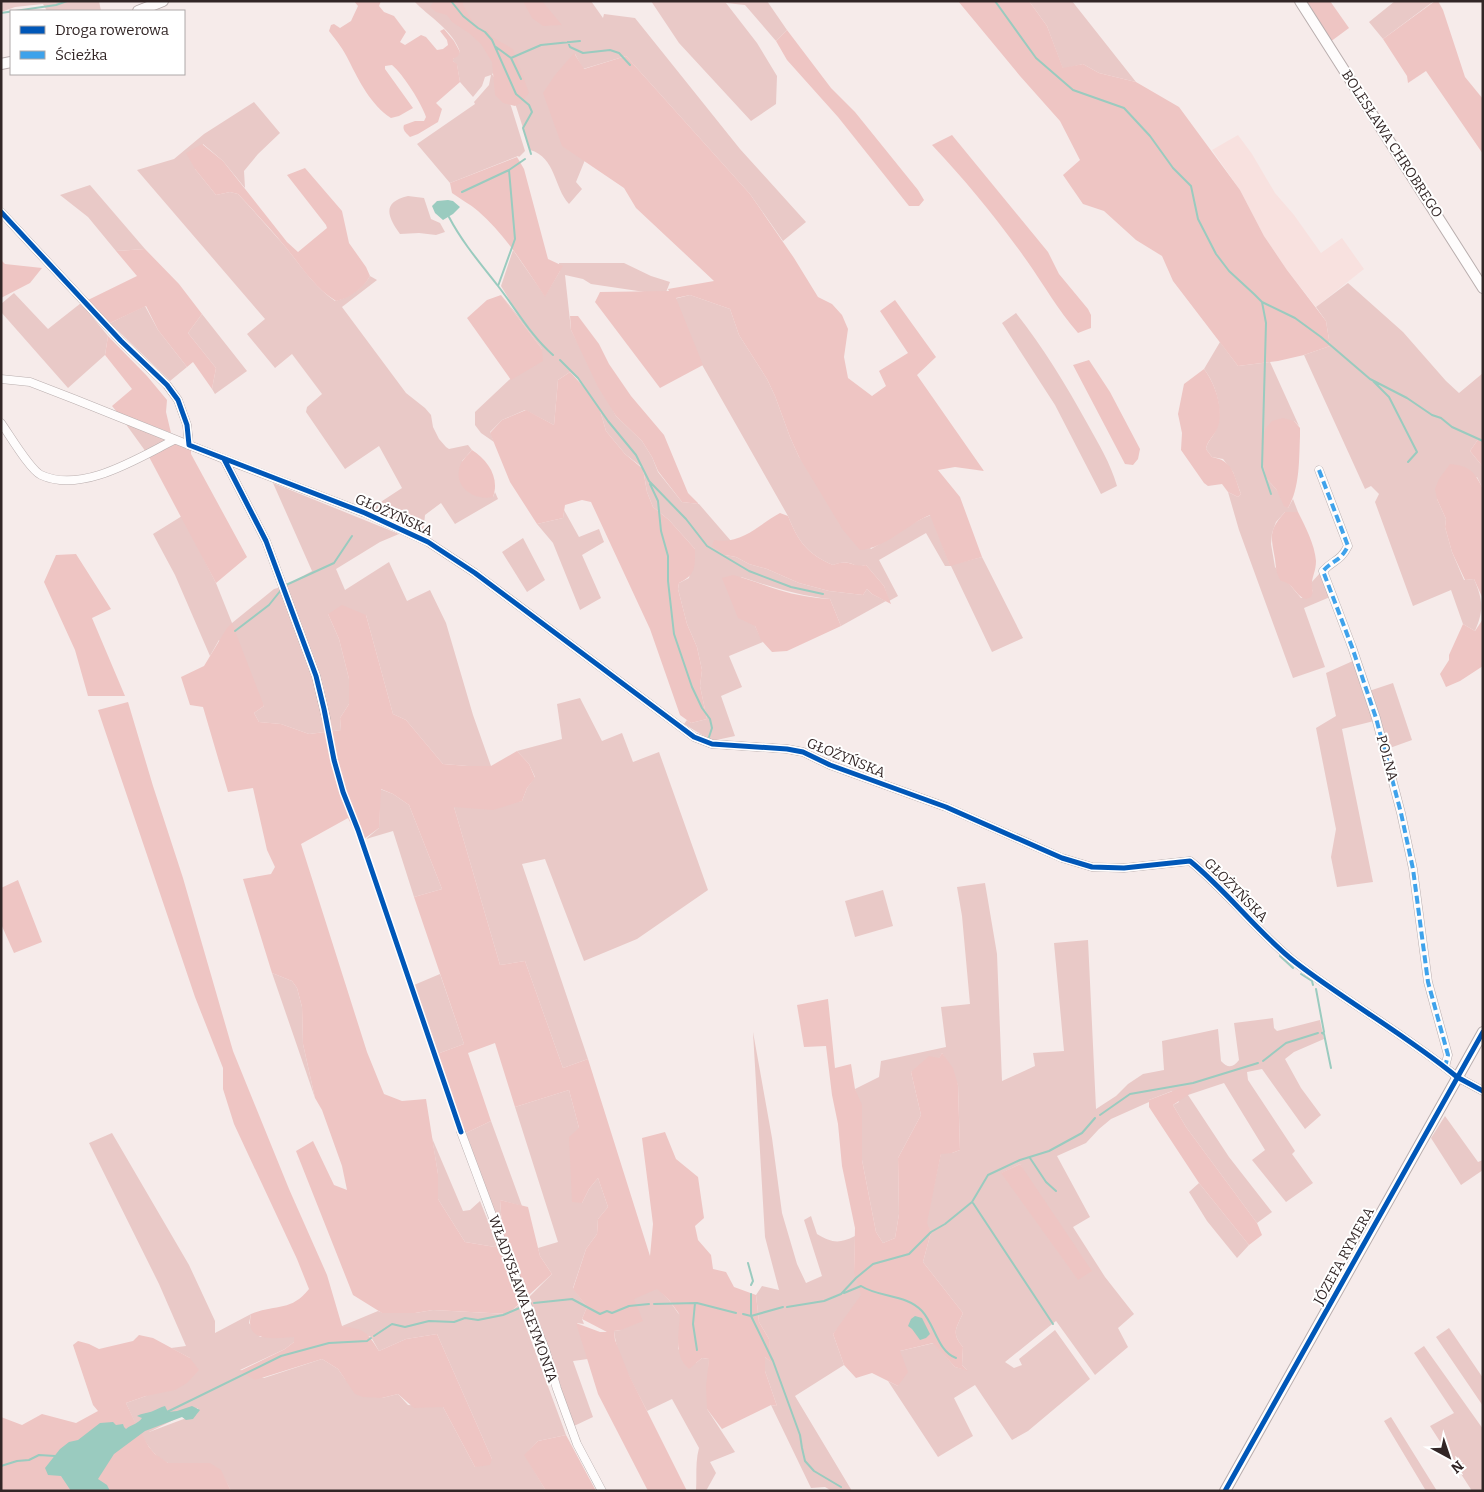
<svg xmlns="http://www.w3.org/2000/svg" width="1484" height="1492" font-family="Bitter,serif">
	<style>
		.built { fill: #f8e1df }
		.green { fill: #e9c9c7; fill-rule: evenodd }
		.forest { fill: #eec5c3 }
		.water { fill: #9acbbf }
		.lines { fill: none; stroke-linecap: round; stroke-linejoin: round }
		.stream { stroke: #9acbbf; stroke-width: 2 }
		.minor-casing { stroke: #b9aeae; stroke-width: 9 }
		.tertiary-casing { stroke: #b9aeae; stroke-width: 12 }
		.minor { stroke: #fefcfc; stroke-width: 8 }
		.tertiary { stroke: #fefcfc; stroke-width: 10 }
		.quiet { stroke: #3ea2eb; stroke-width: 4; stroke-dasharray: 8 4; stroke-linecap: butt }
		.cycleway-casing { stroke: #fff; stroke-width: 8 }
		.cycleway { stroke: #0057b8; stroke-width: 5 }
		.labels { text-anchor: middle; dominant-baseline: central; stroke-width: 4; stroke-linejoin: round; paint-order: stroke }
		.street-label { font-size: 14px; fill: #322626; stroke: #fff }
	</style>
	<rect width="100%" height="100%" fill="#f6ebea"/>
	<path class="built" d="M1238,135L1252,154L1275,193L1294,215L1321,253L1342,238L1364,269L1316,307L1287,270L1264,236L1240,190L1212,150Z"/>
	<path class="green" d="M1,1H99L101,11H47L43,4L15,7L1,12Z
		M414,1H591L603,18L604,14L635,18L740,149L806,222L783,241L750,194L626,56L583,69L575,54L585,160L576,182L582,189L569,204C554,188 556,157 530,150L515,103L497,71L492,74L511,106L525,151L519,157L518,156L450,183L417,144L475,104L474,102L489,85L491,75L485,77L482,86L473,97L460,82L457,65L453,61V59L460,52C453,30 429,17 414,1Z
		M651,1H767L787,30L776,41L745,5L726,3L757,43L777,76L776,104L751,121L679,43Z
		M1029,1H1072L1136,82L1099,73L1083,64L1063,69L1047,26Z
		M1395,1H1434L1383,39L1369,22Z
		M254,102L280,133L258,154L244,171L245,188L223,161L203,144L195,169L216,195L230,192L238,194C253,210 268,227 283,244C300,264 313,286 335,301C349,298 363,288 370,276L377,280L342,307L406,393L425,408L431,415L433,427L439,439L446,447L449,449L468,445L472,450L462,461L493,497L495,492L498,499L455,524L441,503L425,515L423,535L371,512L370,509L402,488L379,446L345,469L306,412L307,407L322,394L292,354L275,368L247,334L265,319L137,170L174,159L204,134Z
		M90,185L145,249L116,251L88,217L60,195Z
		M408,196L424,198L431,219L440,223L445,232L436,235L419,233L400,234C387,216 382,202 408,196Z
		M513,250L545,296L560,271L559,263H624L651,276L670,282L665,295L591,284L583,279L565,275L571,330L616,416L642,441L652,457L658,472L682,502L699,504L731,541L725,542V555L736,557L749,564L767,569L799,583L829,591L863,595L867,589L872,594L886,601L841,626L830,599C799,596 771,587 741,577L755,626L763,642L729,656L742,687L721,696L735,736L712,741L684,724L687,720L691,723L707,719L700,686L702,670L697,647L687,624L678,589L679,583L689,578L695,549L669,520L653,507L647,492L643,468L625,454L606,431L600,410L583,384L570,372L558,380L554,425L525,410L502,420L490,432L494,442L481,433L475,425V412L542,349L501,295L536,337L515,309L501,286Z
		M1348,283L1403,332L1446,381L1459,393L1483,373V438H1479L1470,451L1483,467V489L1477,477L1437,499L1446,519L1445,527L1452,552L1464,580L1474,579C1483,600 1484,610 1475,631L1463,624L1451,590L1413,606L1375,502L1379,494L1371,486L1365,489L1304,355L1330,346L1326,321L1316,307Z
		M14,293L48,329L81,303L108,336L105,355L68,388L1,312V304Z
		M690,295L730,309L739,335L767,379L775,396L790,437L799,457L871,549C891,538 909,523 931,515L950,565L982,557L1023,638L992,652L951,566H945L926,533L879,560L898,596L889,601L884,586L866,565L857,567C850,561 841,562 833,565C807,554 798,541 788,516L701,363L674,299Z
		M145,306L158,330L187,367L170,381L110,323Z
		M1016,313C1043,347 1066,385 1087,423C1099,445 1110,462 1117,486L1101,494L1055,405L1002,323Z
		M202,314L247,371L215,394L212,389L216,368L188,333Z
		M1220,342L1238,366L1270,362L1299,426L1294,421L1264,459L1265,477L1276,489L1288,508L1293,499L1298,512H1285L1276,522L1272,533L1271,544L1275,567L1301,598L1313,592L1310,584L1321,572L1330,597L1304,608L1325,667L1293,678L1239,530L1228,492L1238,497L1241,494L1233,472L1223,459L1212,457L1206,449C1207,442 1212,438 1215,432C1225,413 1216,384 1204,369Z
		M125,423L166,439L163,443L146,452Z
		M273,483L399,534L380,542L336,569L345,590L389,562L407,601L430,590L446,623L473,715L491,766H468L443,764L406,720L393,714L366,615L328,614L339,639L349,679V704L340,718L341,730L309,734L281,724L259,722L254,713L264,706L219,640L210,656L175,575L153,534L182,516L216,583L232,623L274,589L285,586L312,571Z
		M564,510L579,537L599,529L604,542L582,555L601,598L580,610L553,543L537,524L563,518Z
		M523,538L545,580L527,592L502,552Z
		M1355,660L1374,721L1342,729L1373,882L1337,887L1331,857L1336,829L1316,728L1336,716L1326,673Z
		M1393,683L1412,740L1387,749L1369,691Z
		M580,698L602,741L622,733L633,762L659,752L708,890L637,939L584,961L545,859L522,864L588,1059L563,1068L525,961L500,965L454,807L522,801L527,788L535,777L529,764L517,751L562,739L557,704Z
		M380,789L393,794L409,805L442,889L414,897L393,831L366,839L379,828Z
		M985,883L997,954L1002,1081L1035,1066L1033,1053L1064,1051L1054,943L1088,940L1096,1109L1116,1096L1128,1084L1143,1074L1164,1070L1162,1041L1218,1029L1221,1061C1228,1069 1234,1067 1239,1060L1234,1023L1273,1018L1274,1028L1277,1031L1320,1020L1324,1039L1294,1052L1285,1059L1301,1088L1321,1115L1305,1129L1262,1069L1247,1072L1248,1080L1295,1151L1292,1154L1313,1183L1286,1202L1252,1160L1265,1150L1224,1083L1188,1095L1229,1157L1272,1212L1257,1223L1186,1127L1173,1105L1179,1102L1172,1091L1149,1100V1102L1111,1119L1099,1129L1086,1143L1057,1156L1090,1217L1073,1227L1105,1277L1134,1314L1118,1328L1128,1347L1095,1375L1056,1321L1005,1362L1014,1368L1022,1365L1019,1359L1055,1330L1090,1379L1028,1431L1012,1440L975,1385L954,1398L973,1436L938,1457L888,1381L898,1386L900,1351L934,1343L955,1367L967,1370L962,1365L963,1347C951,1333 956,1329 963,1313L923,1262L931,1232L926,1223L941,1153H952L960,1150L958,1085L942,1053L939,1059L911,1072L921,1115L898,1158L899,1214L895,1238L883,1243L876,1232L862,1160L861,1140L855,1089L879,1077L881,1061L946,1047L941,1007L970,1004L962,916L957,887ZM1020,1164L1078,1279L1002,1173Z
		M883,890L893,926L855,937L845,901Z
		M272,973L292,981L297,988L302,1007L303,1044L315,1098Z
		M440,974L464,1044L437,1054L414,985Z
		M753,1032L772,1138L782,1213L797,1264L806,1283L822,1276L804,1220L811,1216L817,1234C832,1243 839,1244 855,1236L854,1272L891,1267L833,1334L844,1365L795,1396L852,1491H832L825,1487L811,1488L771,1405L777,1406L765,1371V1357L770,1361L769,1339L759,1322L756,1295L762,1286L779,1290L765,1237Z
		M569,1090L579,1128L582,1203L589,1189L598,1178L608,1207L598,1219L597,1234L586,1249L573,1288L587,1307L582,1319L584,1324L577,1323L588,1359L573,1361L593,1417L574,1426L558,1383L555,1368L546,1343L526,1300L552,1274L540,1256L538,1248L558,1242L515,1107Z
		M1445,1116L1478,1162L1483,1160V1170L1461,1185L1431,1138Z
		M491,1121L522,1206L500,1200L503,1238L466,1133Z
		M112,1133L189,1265L215,1321V1333L251,1314L249,1323L260,1337H295L294,1342L285,1349L240,1370L264,1378L322,1359L338,1369L345,1379L382,1398L398,1394L408,1405L443,1407L475,1467L492,1459L437,1334L406,1339L379,1351L371,1337L342,1326L378,1311L383,1313H415L433,1310L508,1314L521,1303V1313L566,1435L538,1441L525,1455L546,1491H231C216,1461 216,1464 183,1463C179,1463 172,1464 168,1463C148,1456 134,1420 126,1403L146,1396L190,1358L171,1348L186,1346L159,1284L89,1143ZM198,1408L197,1414L149,1432Z
		M432,1138L463,1211L470,1210L480,1201L497,1244L495,1247L465,1242L438,1199V1174Z
		M1199,1183L1249,1245L1237,1258L1207,1221L1189,1192Z
		M657,1288L669,1300L678,1313L681,1315L678,1349L696,1363L702,1358L709,1359L707,1409L735,1452L710,1462L716,1473L706,1491H696C697,1476 695,1463 699,1448L672,1399L647,1411C635,1386 617,1359 614,1331L621,1330L634,1298Z
		M1449,1328L1483,1378V1406L1436,1337Z
		M1424,1346L1483,1429V1491H1472L1430,1426L1454,1413L1414,1353Z
		M1391,1417L1437,1491H1426L1384,1421Z"/>
	<path class="forest" d="M354,1H381L379,6L384,12L394,16L406,32L400,42L405,45L421,35L426,37L437,50L443,49L448,45L447,40L440,31L444,29L454,41L460,52L458,56L453,59V61L457,64L460,82L436,103L442,109L438,122L418,134L410,137C406,133 402,130 404,125L415,121H424L426,117C422,104 403,74 392,65L385,66V69L413,108L399,116L391,118C371,105 359,81 349,61C344,50 336,40 329,31L331,25L334,24L340,28L351,21L358,6Z
		M434,1H463V5L477,29L487,30L492,37L513,49L529,93L521,103L515,106L503,103L495,95L492,62L481,44L469,33L452,22L447,15L436,12L430,7Z
		M523,1H542L562,25L543,26L532,18Z
		M958,1H1029L1047,26L1063,68L1083,64L1099,73L1136,82L1179,107L1240,190L1264,236L1287,270L1326,321L1330,346L1304,355L1278,361L1238,366L1173,281L1162,256L1136,240L1104,211L1083,204L1063,175L1080,160L1060,121L1020,76Z
		M1304,1H1330L1349,28L1330,42Z
		M1435,1H1438L1443,10L1465,77L1483,99V154L1426,71L1408,83L1407,76L1383,39Z
		M787,30L831,88L855,112L918,190L924,200L919,206H909L838,117L787,60L776,41Z
		M574,53L584,69L626,56L750,194L794,258L818,297L832,304L842,315L848,329L844,357L848,378L872,396L886,386L879,371L908,353L880,311L895,300L936,357L917,375L984,471L955,467L938,470L960,497L982,557L950,566L930,515C906,525 886,548 860,550L843,530L799,457L790,437L775,396L767,379L739,335L730,309L690,295L676,298L703,365L660,388L595,302L600,292L669,291L668,289L714,281L636,208L624,188L562,146L543,93L555,75Z
		M952,135L1048,252L1059,274L1088,309L1091,315V328L1078,333C1058,310 1044,285 1027,261C998,220 966,181 932,145Z
		M202,144L223,161L287,242L298,252L327,228L326,225L287,175L305,168L342,211L349,243L366,267L370,276C363,289 350,298 336,301C313,287 300,264 283,244C269,227 253,210 238,194L230,192L216,195L195,169L186,153Z
		M517,157L524,169L548,259L563,266L545,297C525,267 505,234 478,211C470,204 460,199 452,193L450,183Z
		M145,249L179,284L202,314L188,333L216,368L212,389L193,362L187,367L158,330L146,306L110,323L88,300L137,276L116,251Z
		M1,260L5,264L42,268L30,283L1,298Z
		M501,295L542,349L543,361L511,380L467,318L487,300Z
		M570,316H578L599,344L609,364L631,396L664,435L688,493L699,504L682,502L658,471L652,457L642,441L616,416L598,387L571,330Z
		M108,336L147,376L167,400L166,412L171,433L117,412L112,406L132,389L105,355Z
		M1089,360L1110,392L1140,449L1138,459L1133,465L1125,464L1073,365Z
		M1204,369C1215,383 1225,411 1217,429C1214,436 1207,441 1206,449L1212,457C1234,461 1234,476 1241,494L1238,497L1228,492L1222,484L1208,486L1204,483L1181,450L1182,433L1178,414L1184,384Z
		M570,372L583,386L600,410L606,431L625,454L643,469L647,492L653,507L669,520L695,549C695,567 696,575 679,583L678,589L687,624L697,647L702,670L700,686L707,719L691,723L680,715L650,629L591,502L582,500L565,505L563,518L537,524L510,482L490,433L502,420L526,410L554,425L558,380Z
		M1283,418L1294,421L1300,428V436C1299,459 1300,488 1288,508L1284,506L1276,489L1265,477L1261,441L1266,428L1272,421Z
		M1479,438H1483V467L1470,451Z
		M174,443L191,449V454L247,557L216,583L148,455Z
		M472,450C488,460 500,478 493,497C477,501 455,489 459,470C460,461 467,456 472,450Z
		M1450,464C1470,466 1474,471 1483,489V599L1474,579L1465,580L1452,552L1445,527L1446,519L1437,499L1435,489L1439,479Z
		M1285,512H1298C1305,526 1315,545 1316,561C1316,574 1309,580 1313,592L1311,597L1306,599C1295,596 1294,583 1281,581C1276,573 1276,568 1275,559C1271,536 1268,531 1285,512Z
		M780,513L788,516C798,541 807,554 833,565C851,558 851,568 866,565L884,586L891,604L872,594L867,589L863,595L829,591L799,583L767,569L749,564L736,557L725,555L712,546L714,540C742,545 758,525 780,513Z
		M76,554L111,609L92,618L125,696H88L75,650L44,582L56,555Z
		M733,575C749,579 763,585 779,590C795,595 814,598 830,599L841,626L787,651L772,652L761,640L755,626L738,618L722,578Z
		M342,605L366,615L393,714L406,720L443,764L468,766H491L517,751L529,764L535,778L527,788L522,801L493,810L454,807L500,965L525,961L563,1068L588,1059L650,1256L653,1224L642,1138L665,1132L676,1159L698,1177L704,1218L695,1226L698,1240L711,1255L713,1269L726,1272L734,1287L756,1295L759,1322L769,1339L771,1362L765,1357V1371L777,1406L771,1405L722,1429L707,1409L706,1386L709,1359L702,1358L689,1369C673,1356 679,1333 680,1315L669,1300L657,1289L634,1299L643,1321L621,1330L614,1331L615,1340L629,1375L687,1491H648L598,1394L576,1323L600,1332H607L582,1319L587,1307L573,1289L586,1249L597,1234L598,1219L608,1207L598,1178L589,1189L582,1203L572,1202L569,1137L579,1128L569,1090L515,1107L495,1043L468,1053L491,1121L466,1133L457,1128L437,1054L464,1044L414,897L442,889L409,805L393,794L381,789L379,828L360,842L348,818L301,844L367,1052L384,1094L402,1101L426,1099L438,1174V1199L465,1242L495,1247L503,1238L500,1200L528,1207L540,1256L552,1274L508,1314L433,1310L415,1313H382L353,1295L296,1151L313,1141L334,1185L347,1190L342,1166L322,1110L315,1098L303,1044L302,1007L297,988L292,981L272,973L243,879L271,874L275,867L267,850L253,788L228,792L203,707L190,705L181,677L204,666L227,628L232,623L264,706L254,713L259,722L281,724L309,734L341,730L340,718L349,704V679L339,639L328,614Z
		M1483,619V666L1460,681L1446,687L1440,674L1449,660V655L1463,624L1475,631Z
		M128,702L153,786L183,878L233,1051L289,1189L327,1275L342,1326C365,1330 366,1330 379,1351L406,1339L437,1334L492,1459L490,1465L475,1467L443,1407L414,1408L398,1394L382,1398L363,1397L355,1394L338,1369L322,1359L255,1380L240,1371L285,1349L294,1342V1337C275,1338 244,1344 251,1314C275,1304 291,1312 309,1289L297,1259L234,1124L223,1089V1068L195,997L98,710Z
		M18,880L42,942L14,953L1,924V888Z
		M828,999L835,1068L851,1064L855,1089L862,1105V1160L876,1232L883,1243L895,1238L899,1214L898,1158L921,1115L911,1072L929,1056L939,1058L942,1053L953,1068L958,1085L960,1150L952,1153L941,1154L927,1223L931,1232L923,1262L963,1313C956,1329 951,1333 963,1347L962,1365L968,1371L955,1367L933,1343L900,1351L908,1372L898,1386L872,1373L856,1378L844,1365L833,1334L861,1295L854,1272L855,1228L842,1166L838,1124L832,1095L826,1046L804,1047L797,1005Z
		M1186,1086L1193,1088L1188,1095L1173,1105L1186,1127L1257,1223L1262,1235L1249,1245L1199,1183L1149,1107V1100Z
		M1020,1164L1092,1271L1078,1280L1001,1173Z
		M139,1335L153,1338L190,1358L199,1370L187,1383L175,1390L146,1396L126,1403L136,1424L149,1447L155,1454L168,1463H210L221,1470L231,1491H1V1417L22,1425L42,1414L76,1423L98,1411L93,1405L73,1345L78,1341L89,1344L99,1349L133,1341Z
		M566,1435L596,1491H546L524,1455L538,1441Z"/>
	<path class="water" d="M448,200L453,201L460,207L453,214L443,220L435,213L432,206L437,201Z
		M915,1316L922,1318L930,1334L926,1338L920,1340L912,1329L908,1326L911,1319Z
		M165,1406L168,1412L177,1411L192,1406L200,1410L193,1419L186,1420L182,1417L145,1431L114,1454L98,1479L107,1485L110,1491H71L61,1476L48,1475L45,1468L60,1449L69,1442L78,1440L100,1423L113,1422L116,1425L123,1424L124,1427L126,1429C132,1424 138,1424 142,1418L137,1416C142,1413 148,1413 153,1411C158,1409 160,1407 165,1406Z"/>
	<g class="lines">
		<path class="stream" d="M451,1L463,16L478,28L485,32L492,40L516,94L529,105L532,112L523,128L531,154
			M995,1L1036,58L1073,90L1124,108L1150,136L1173,168L1191,186L1198,219L1216,254L1229,271L1254,294L1262,302L1295,318L1321,337L1370,379L1407,398L1432,415L1441,418L1452,427L1483,441
			M1,13L56,5L67,1
			M568,42L570,47L583,53L610,50L619,53L630,65
			M496,47L511,58L541,45L580,41
			M511,58L521,79
			M462,192L509,170
			M449,217C462,242 480,263 498,286C516,309 531,336 553,355
			M498,286L515,239L509,170L525,159
			M1262,302L1266,323L1262,467L1271,494
			M560,360L578,378L608,421L636,455L649,481L686,519L707,546L749,571L791,587L823,594
			M1373,381L1389,397L1417,452L1408,462
			M650,484L658,501L661,531L668,556V581L674,634L692,687L702,708L710,719L712,728L709,737
			M286,585L334,563L352,536
			M235,631L269,605L281,590
			M1280,956L1293,968
			M1301,974L1312,981L1313,985
			M1316,989L1324,1032L1322,1033L1324,1034L1331,1068
			M1263,1061L1286,1043L1318,1033
			M1100,1115L1130,1094L1193,1083L1258,1063
			M1030,1158L1046,1182L1056,1191
			M973,1203L1053,1324
			M748,1263L753,1281L751,1285
			M844,1293L861,1286C880,1298 906,1294 922,1311C935,1325 938,1352 956,1358
			M751,1294V1316L773,1361L800,1435L802,1448L805,1461L814,1471L841,1487
			M534,1303L572,1299L600,1314L607,1311L612,1313L629,1306L649,1304
			M695,1303L693,1324L697,1350
			M654,1304L697,1303L736,1313
			M787,1307L824,1301L841,1294L856,1278L873,1264L909,1254L931,1232L945,1224L972,1202L988,1175L1020,1160L1049,1151L1082,1133L1095,1118
			M743,1314L751,1316L783,1307
			M374,1336L392,1324L405,1327L429,1321L454,1322L465,1318L478,1320L503,1315L522,1307
			M167,1412L281,1356L329,1343L367,1341L371,1338
			M1,1466L17,1461L29,1460L39,1455L55,1456"/>
		<defs>
			<path id="minor" d="M1,212L121,341L167,385L178,400L187,425L189,445
				M1,379L30,382L74,399L224,459L365,513L428,542L475,573L694,737L712,744L787,749L803,752L830,765L946,807L1062,858L1092,867L1124,868L1190,861C1228,892 1257,932 1295,962C1347,1002 1406,1035 1457,1077L1483,1091
				M1,423C9,434 30,470 41,475C82,494 138,458 174,440
				M224,459L266,541L316,676L326,718
				M1319,470L1348,546C1340,562 1334,559 1323,571L1352,647L1376,718L1401,813L1413,869L1428,982L1448,1055L1445,1067
				M461,1132L505,1250L545,1349L557,1389L577,1444L602,1491"/>
			<path id="tertiary" d="M1300,1L1483,288
				M138,11L163,1
				M1,64L11,62
				M1225,1491L1483,1032"/>
		</defs>
		<use href="#minor" class="minor-casing"/>
		<use href="#tertiary" class="tertiary-casing"/>
		<use href="#minor" class="minor"/>
		<use href="#tertiary" class="tertiary"/>
		<path class="quiet" d="M1319,470L1348,546C1340,562 1334,559 1323,571L1352,647L1376,718L1401,813L1413,869L1428,982L1448,1055L1445,1067"/>
		<defs>
			<path id="cycleway" d="M1,212L121,341L167,385L178,400L187,425L189,445L365,513L428,542L475,573L694,737L712,744L787,749L803,752L830,765L946,807L1062,858L1092,867L1124,868L1190,861C1228,892 1257,932 1295,962C1347,1002 1406,1035 1457,1077L1483,1091
				M224,459L266,541L316,676L324,709L334,760L343,792L358,830L461,1132
				M1225,1491L1483,1032"/>
		</defs>
		<use href="#cycleway" class="cycleway-casing"/>
		<use href="#cycleway" class="cycleway"/>
	</g>
	<g class="labels">
		<g class="street-label">
			<text transform="translate(1392 144) rotate(57)">BOLESŁAWA CHROBREGO</text>
			<text transform="translate(394 515) rotate(24)">GŁOŻYŃSKA</text>
			<text transform="translate(846 758) rotate(22)">GŁOŻYŃSKA</text>
			<text transform="translate(1387 758) rotate(75)">POLNA</text>
			<text transform="translate(1236 890) rotate(45)">GŁOŻYŃSKA</text>
			<text transform="translate(1344 1256) rotate(-61)">JÓZEFA RYMERA</text>
			<text transform="translate(523 1299) rotate(70)">WŁADYSŁAWA REYMONTA</text>
		</g>
	</g>
	<rect width="1484" height="1492" fill="none" stroke="#322626" stroke-width="5"/>
	<rect x="10" y="10" width="175" height="65" fill="#ffffff" stroke="#ada8a8"/>
	<rect x="20" y="26" width="25" height="8" fill="#0057b8" stroke="#ada8a8"/>
	<text x="55" y="35" font-size="15" fill="#322626">Droga rowerowa</text>
	<rect x="20" y="51" width="25" height="8" fill="#3ea2eb" stroke="#ada8a8"/>
	<text x="55" y="60" font-size="15" fill="#322626">Ścieżka</text>
	<g transform="translate(1449 1457) rotate(140)" stroke="#ffffff" stroke-width="4" paint-order="stroke">
	<path d="M0-4L9 19L0 12L-9 19Z" fill="#322626"/>
	<text y="-8" font-size="14" font-weight="bold" text-anchor="middle" fill="#322626">N</text>
	</g>
</svg>
